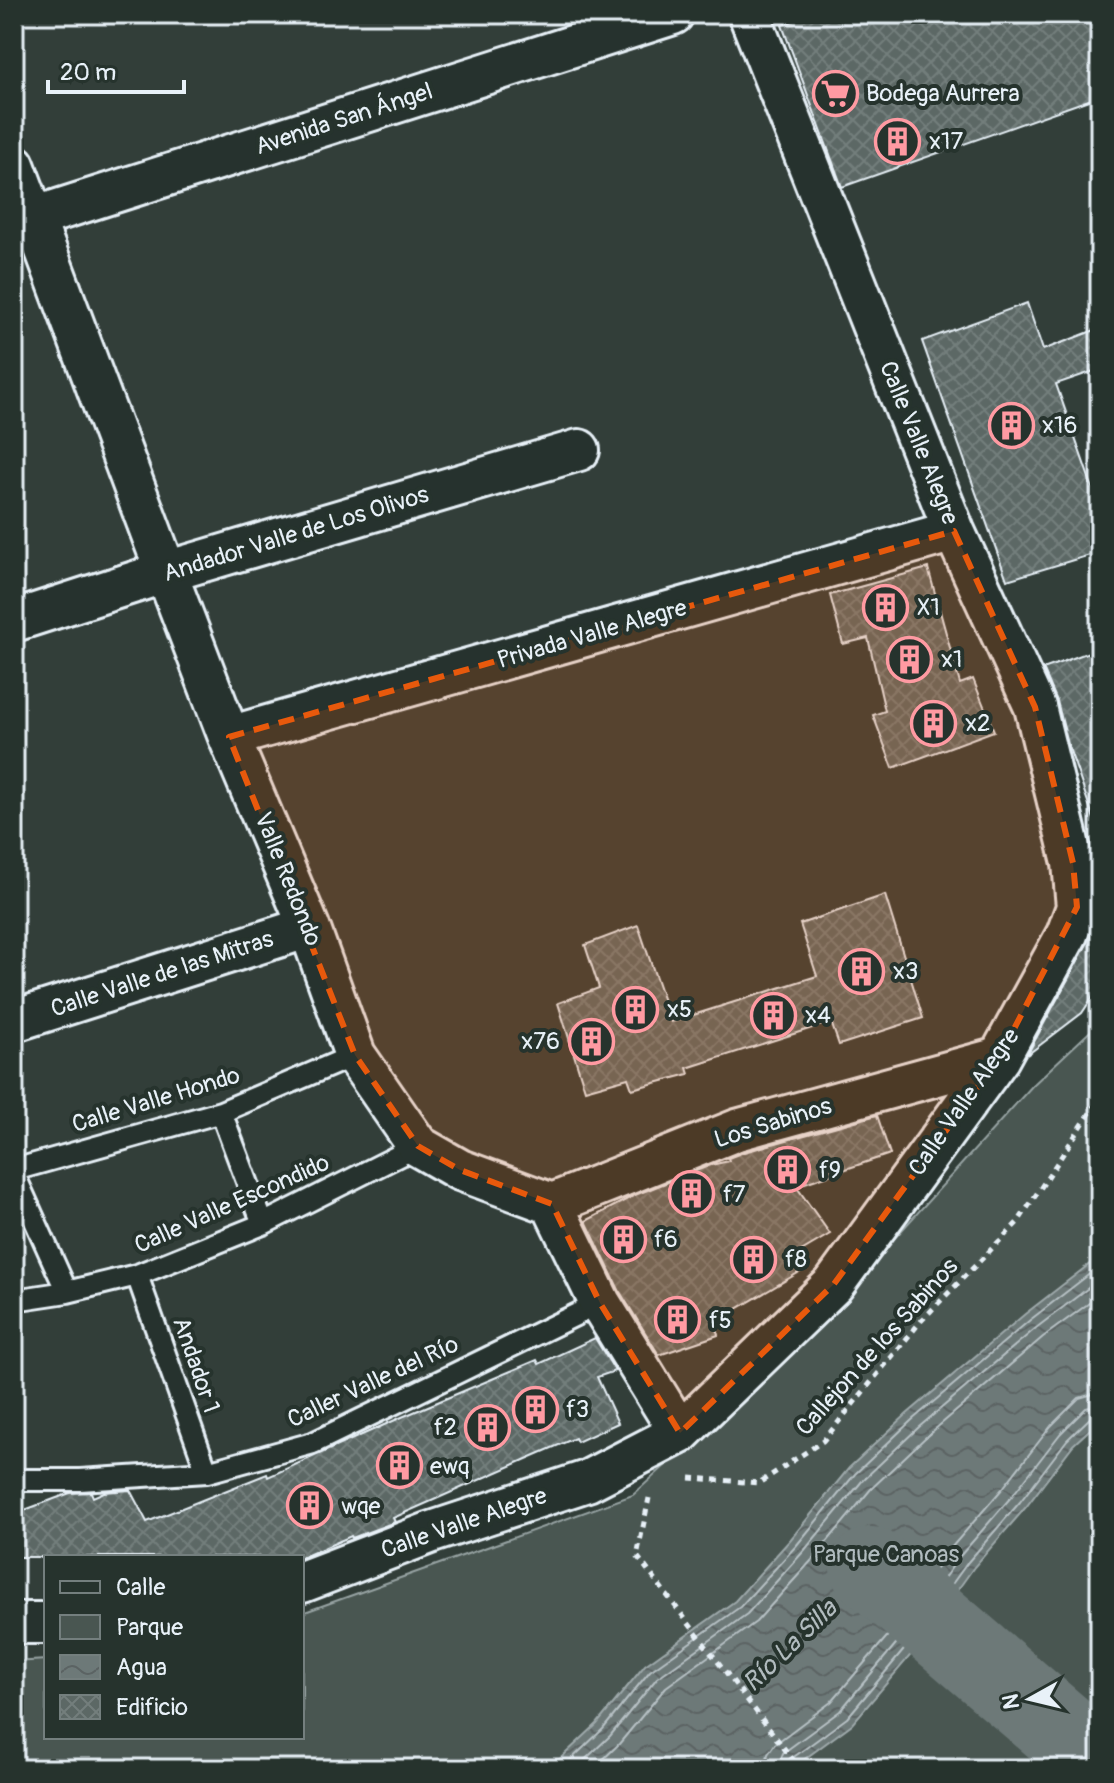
<svg xmlns="http://www.w3.org/2000/svg" width="1114" height="1783" font-family="Pangolin,sans-serif">
	<style>
		.park { fill: #495651; stroke: #98a4a4; stroke-width: 2 }
		.water { fill: url(#water-waves); stroke: #9ea9ab; stroke-width: 2 }
		.lines { fill: none; stroke-linecap: round; stroke-linejoin: round }
		.shore { stroke: #b7c1c5; stroke-width: 2 }
		.river { stroke: #6d7978; stroke-width: 82 }
		.building { fill: url(#building-cross-hatch); stroke: #e8f1f8; stroke-width: 2 }
		.service-casing { stroke: #e8f1f8; stroke-width: 26 }
		.minor-casing { stroke: #e8f1f8; stroke-width: 46 }
		.path { stroke: #e8f1f8; stroke-width: 5; stroke-dasharray: 6 6; stroke-linecap: butt }
		.service { stroke: #26332d; stroke-width: 20 }
		.minor { stroke: #26332d; stroke-width: 40 }
		.marked { fill: #e8590c; fill-opacity: 0.2; stroke: #e8590c; stroke-width: 6; stroke-dasharray: 16 10; stroke-linejoin: round }
		.labels { text-anchor: middle; dominant-baseline: central; stroke-width: 8; stroke-linejoin: round; paint-order: stroke }
		.poi-label { font-size: 24px; fill: #e8f1f8; stroke: #26332d; text-anchor: start }
		.street-label { font-size: 24px; fill: #e8f1f8; stroke: #26332d }
		.park-label { font-size: 24px; fill: #b0bbbe; stroke: #26332d }
		.water-label { font-size: 26px; font-style: italic; fill: #b1bbbe; stroke: #26332d }
	</style>
	<defs>
		<pattern id="water-waves" width="16" height="10" patternUnits="userSpaceOnUse" patternTransform="scale(2)"><rect width="16" height="10" fill="#6d7978"/><path d="M0 5q4-4 8 0t8 0" fill="none" stroke="#5b6363"/></pattern>
		<pattern id="building-cross-hatch" width="8" height="8" patternUnits="userSpaceOnUse" patternTransform="scale(2)"><rect width="8" height="8" fill="#5c6865"/><path d="M0 0l8 8M0 8l8-8" fill="none" stroke="#737e7c"/></pattern>
	</defs>
	<rect width="100%" height="100%" fill="#323e39"/>
	<filter id="ink" filterUnits="userSpaceOnUse"><feTurbulence type="fractalNoise" baseFrequency=".0125" numOctaves="2"/><feDisplacementMap in="SourceGraphic" scale="16" xChannelSelector="R" yChannelSelector="G"/><feConvolveMatrix kernelMatrix="1 2 1 2 8 2 1 2 1" color-interpolation-filters="sRGB"/></filter>
	<g filter="url(#ink)">
		<path class="park" d="M1100,1022V1769H14V1662L46,1660V1737H302V1613L633,1495L800,1343L1033,1085Z"/>
		<path class="water" d="M1100,1256V1420L1073,1445L1026,1507L974,1567L915,1650L852,1724L791,1769H549L597,1724L645,1665L735,1601L790,1540L849,1468L907,1414L1025,1314Z"/>
		<g class="lines">
			<path class="shore" d="M561,1769L603,1729L650,1671L740,1607L796,1546L855,1474L912,1420L1030,1320L1100,1266
				M575,1769L610,1736L657,1678L747,1614L803,1552L863,1480L919,1427L1036,1328L1100,1279
				M593,1769L619,1744L666,1687L756,1622L812,1560L871,1489L927,1436L1043,1337L1100,1295
				M765,1769L768,1754L775,1744L831,1702L891,1632L951,1548L1003,1488L1051,1426L1079,1398L1100,1392
				M777,1769L783,1753L840,1711L900,1639L960,1556L1012,1496L1060,1434L1086,1408L1100,1405
				M787,1769L791,1759L847,1718L908,1645L968,1562L1020,1502L1067,1440L1092,1416L1100,1415"/>
			<path class="river" d="M871,1568L1100,1764"/>
		</g>
		<path class="building" d="M812,14H1100V96L842,187L782,25Z
			M1027,303L1043,350L1100,328V369L1056,384L1100,509V552L1007,580L922,341Z
			M928,568L960,684L973,679L994,731L893,768L873,715L885,711L868,638L843,644L830,595Z
			M1100,648V821L1095,822L1069,748L1057,701L1043,669Z
			M1100,881V986L1082,1013L1027,1055L1088,942L1099,914Z
			M885,895L923,1018L839,1045L831,1022L687,1068L689,1074L632,1089L628,1078L585,1090L558,1003L599,988L585,945L638,925L671,1022L817,976L800,924Z
			M877,1115L890,1154L796,1186L830,1234L793,1256L803,1270L715,1322L718,1335L659,1355L620,1292L586,1221L635,1195L711,1165L729,1161L728,1158L744,1152Z
			M595,1338L615,1371L597,1377L618,1423L577,1442L575,1438L531,1457L393,1518L395,1522L352,1538L351,1536L303,1557H14V1514L70,1493L91,1492L93,1497L104,1492L130,1490L147,1522L267,1474L268,1477L402,1417L537,1360L539,1364Z"/>
		<g class="lines">
			<defs>
				<path id="service" d="M221,1112L263,1224
					M14,1170L221,1112L355,1055
					M14,1174L67,1292
					M137,1275L207,1472
					M14,1300L67,1292L137,1275L263,1224L418,1146
					M14,1480H80L207,1472L313,1443L600,1303"/>
				<path id="minor" d="M14,165L166,572L229,737L309,927L355,1055L418,1146L460,1170L552,1204L600,1303L680,1433
					M14,224L673,14
					M14,621L166,572L579,450
					M229,737L954,531
					M14,1021L309,927
					M552,1204L737,1130L999,1058
					M302,1582L432,1532L587,1481L680,1433L834,1284L999,1058L1067,934L1077,907L1073,863L1035,707L954,531L749,14
					M14,1623H46"/>
			</defs>
			<use href="#service" class="service-casing"/>
			<use href="#minor" class="minor-casing"/>
			<path class="path" d="M690,1478L759,1483L823,1441L921,1321L1018,1222L1100,1098
				M649,1498L637,1556L800,1769"/>
			<use href="#service" class="service"/>
			<use href="#minor" class="minor"/>
		</g>
	</g>
	<path class="marked" d="M954,531L1035,707L1073,863L1077,907L999,1058L834,1284L680,1433L600,1303L552,1204L460,1170L418,1146L355,1055L229,737Z"/>
	<defs>
		<symbol id="supermarket-ring" viewBox="-11 -11 22 22"><circle r="9.5" fill="#26332d" stroke="#ff9aa2" stroke-width="1.5"/><path d="M-6-5.5h2.5l.6 2H6L4.5 2H-2.5L-4.4-4H-6ZM-1.5 3.2a1.3 1.3 0 1 0 .1 0ZM3 3.2a1.3 1.3 0 1 0 .1 0Z" fill="#ff9aa2"/></symbol>
		<symbol id="building-ring" viewBox="-11 -11 22 22"><circle r="9.5" fill="#26332d" stroke="#ff9aa2" stroke-width="1.5"/><path d="M-4-6H4V6H1V3H-1V6H-4ZM-2.5-4.3h1.7v1.8h-1.7ZM.8-4.3h1.7v1.8H.8ZM-2.5-1h1.7V.8h-1.7ZM.8-1h1.7V.8H.8Z" fill="#ff9aa2"/></symbol>
	</defs>
	<g fill-rule="evenodd">
		<use href="#supermarket-ring" x="810" y="68" width="51" height="51"/>
		<use href="#building-ring" x="872" y="116" width="51" height="51"/>
		<use href="#building-ring" x="986" y="400" width="51" height="51"/>
		<use href="#building-ring" x="860" y="582" width="51" height="51"/>
		<use href="#building-ring" x="884" y="634" width="51" height="51"/>
		<use href="#building-ring" x="908" y="698" width="51" height="51"/>
		<use href="#building-ring" x="836" y="946" width="51" height="51"/>
		<use href="#building-ring" x="610" y="984" width="51" height="51"/>
		<use href="#building-ring" x="748" y="990" width="51" height="51"/>
		<use href="#building-ring" x="566" y="1016" width="51" height="51"/>
		<use href="#building-ring" x="762" y="1144" width="51" height="51"/>
		<use href="#building-ring" x="666" y="1168" width="51" height="51"/>
		<use href="#building-ring" x="598" y="1214" width="51" height="51"/>
		<use href="#building-ring" x="728" y="1234" width="51" height="51"/>
		<use href="#building-ring" x="652" y="1294" width="51" height="51"/>
		<use href="#building-ring" x="510" y="1384" width="51" height="51"/>
		<use href="#building-ring" x="462" y="1402" width="51" height="51"/>
		<use href="#building-ring" x="374" y="1440" width="51" height="51"/>
		<use href="#building-ring" x="284" y="1480" width="51" height="51"/>
	</g>
	<g class="labels">
		<g class="poi-label">
			<text x="866" y="93">Bodega Aurrera</text>
			<text x="929" y="141">x17</text>
			<text x="1042" y="425">x16</text>
			<text x="917" y="607">X1</text>
			<text x="941" y="659">x1</text>
			<text x="965" y="723">x2</text>
			<text x="893" y="971">x3</text>
			<text x="667" y="1009">x5</text>
			<text x="805" y="1015">x4</text>
			<text x="560" y="1041" text-anchor="end">x76</text>
			<text x="819" y="1170">f9</text>
			<text x="723" y="1194">f7</text>
			<text x="654" y="1239">f6</text>
			<text x="785" y="1259">f8</text>
			<text x="709" y="1320">f5</text>
			<text x="566" y="1409">f3</text>
			<text x="457" y="1427" text-anchor="end">f2</text>
			<text x="430" y="1466">ewq</text>
			<text x="341" y="1506">wqe</text>
		</g>
		<g class="street-label">
			<text transform="translate(344 119) rotate(-18)">Avenida San Ángel</text>
			<text transform="translate(919 443) rotate(68)">Calle Valle Alegre</text>
			<text transform="translate(296 534) rotate(-17)">Andador Valle de Los Olivos</text>
			<text transform="translate(592 634) rotate(-16)">Privada Valle Alegre</text>
			<text transform="translate(288 879) rotate(68)">Valle Redondo</text>
			<text transform="translate(162 974) rotate(-18)">Calle Valle de las Mitras</text>
			<text transform="translate(156 1100) rotate(-17)">Calle Valle Hondo</text>
			<text transform="translate(964 1102) rotate(-55)">Calle Valle Alegre</text>
			<text transform="translate(773 1123) rotate(-17)">Los Sabinos</text>
			<text transform="translate(232 1204) rotate(-24)">Calle Valle Escondido</text>
			<text transform="translate(877 1347) rotate(-48)">Callejon de los Sabinos</text>
			<text transform="translate(196 1365) rotate(71)">Andador 1</text>
			<text transform="translate(373 1382) rotate(-25)">Caller Valle del Río</text>
			<text transform="translate(464 1523) rotate(-19)">Calle Valle Alegre</text>
		</g>
		<g class="park-label">
			<text x="886" y="1554">Parque Canoas</text>
		</g>
		<g class="water-label">
			<text transform="translate(790 1646) rotate(-44)">Río La Silla</text>
		</g>
	</g>
	<rect width="1114" height="1783" fill="none" stroke="#26332d" stroke-width="48"/>
	<rect x="24" y="24" width="1066" height="1735" fill="none" stroke="#e8f1f8" stroke-width="3" filter="url(#ink)"/>
	<rect x="44" y="1555" width="260" height="184" fill="#26332d" stroke="#747f7e" stroke-width="2"/>
	<rect x="60" y="1581" width="40" height="12" fill="#26332d" stroke="#747f7e" stroke-width="2"/>
	<text x="116" y="1595" font-size="24" fill="#e8f1f8">Calle</text>
	<rect x="60" y="1615" width="40" height="24" fill="#495651" stroke="#747f7e" stroke-width="2"/>
	<text x="116" y="1635" font-size="24" fill="#e8f1f8">Parque</text>
	<rect x="60" y="1655" width="40" height="24" fill="url(#water-waves)" stroke="#747f7e" stroke-width="2"/>
	<text x="116" y="1675" font-size="24" fill="#e8f1f8">Agua</text>
	<rect x="60" y="1695" width="40" height="24" fill="url(#building-cross-hatch)" stroke="#747f7e" stroke-width="2"/>
	<text x="116" y="1715" font-size="24" fill="#e8f1f8">Edificio</text>
	<g transform="translate(1030 1699) rotate(262)" stroke="#26332d" stroke-width="6" paint-order="stroke">
	<path d="M0-6L14 30L0 20L-14 30Z" fill="#e8f1f8"/>
	<text y="-12" font-size="22" font-weight="bold" text-anchor="middle" fill="#e8f1f8">N</text>
	</g>
	<path d="M48 80v12h136v-12" fill="none" stroke="#e8f1f8" stroke-width="4"/>
	<text x="60" y="80" font-size="24" fill="#e8f1f8" stroke="#26332d" stroke-width="6" paint-order="stroke">20 m</text>
</svg>
